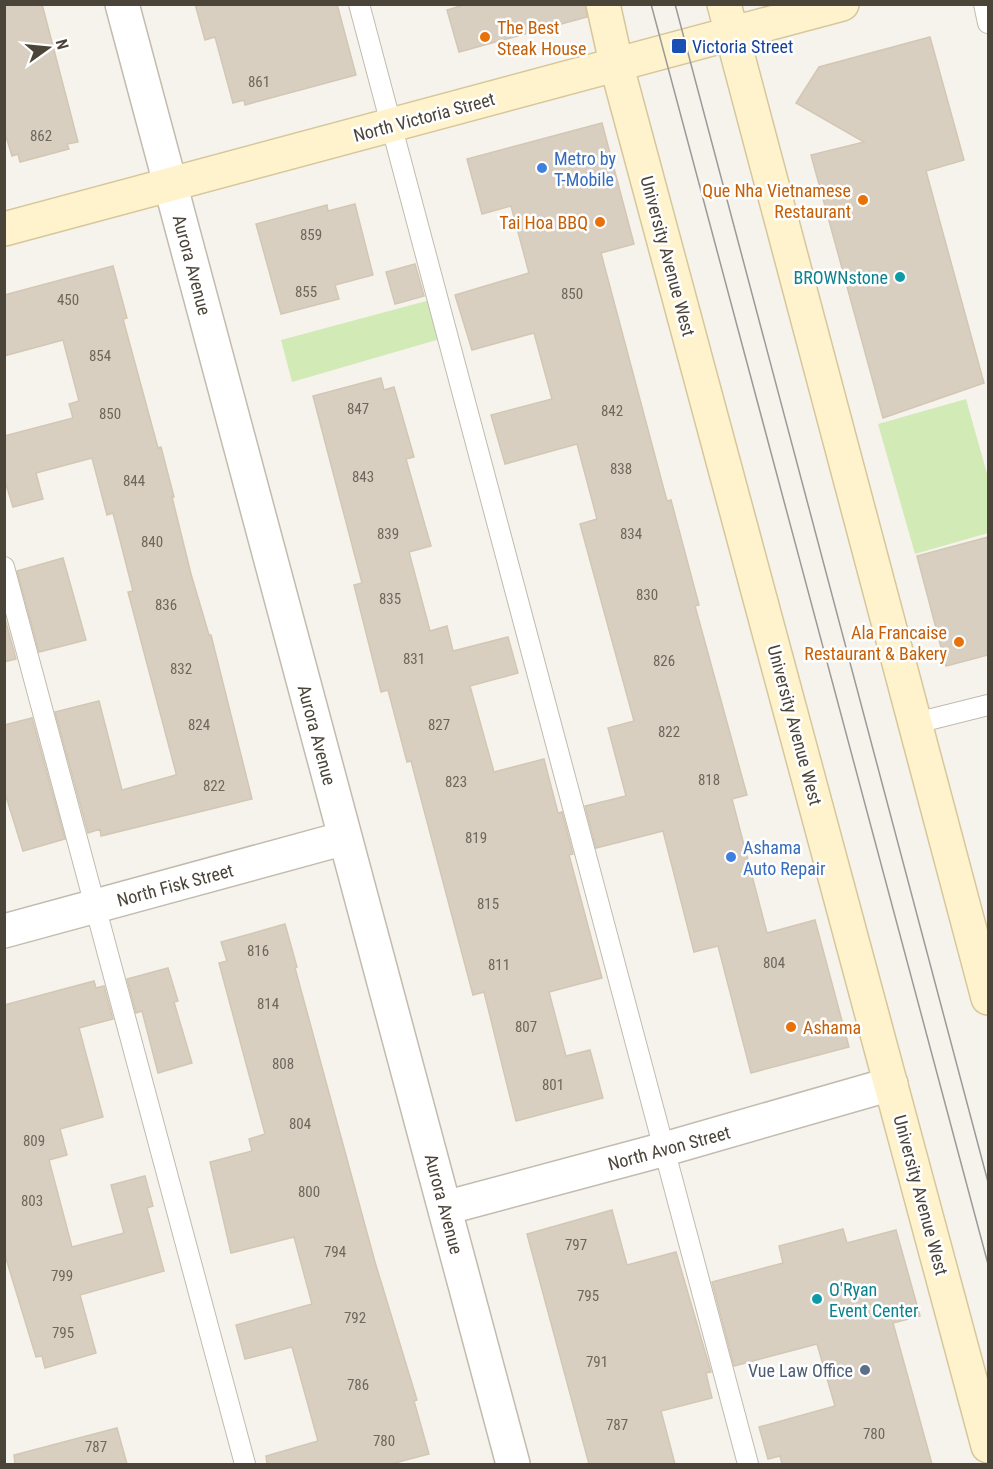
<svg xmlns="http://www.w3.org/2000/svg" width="993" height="1469" font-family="'Roboto Condensed',sans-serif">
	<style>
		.green { fill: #d2eab5 }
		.building { fill: #d8cfc1; stroke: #d3c7b4; stroke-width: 1.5 }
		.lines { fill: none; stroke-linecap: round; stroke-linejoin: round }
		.lane-casing { stroke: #c2bbae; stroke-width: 22 }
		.street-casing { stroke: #c2bbae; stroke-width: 36 }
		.secondary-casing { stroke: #d6c79b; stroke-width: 36 }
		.lane { stroke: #fff; stroke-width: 20 }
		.street { stroke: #fff; stroke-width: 33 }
		.secondary { stroke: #fff3cd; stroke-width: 33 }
		.tram { stroke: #9a9a9a; stroke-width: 1.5 }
		.food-dot { fill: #e8710a; stroke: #fff; stroke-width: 2 }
		.transit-dot { fill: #1a4fb4; stroke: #fff; stroke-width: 2 }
		.shop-dot { fill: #3f7fe0; stroke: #fff; stroke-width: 2 }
		.culture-dot { fill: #0f9aa8; stroke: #fff; stroke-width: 2 }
		.service-dot { fill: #5c6f8a; stroke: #fff; stroke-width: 2 }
		.labels { text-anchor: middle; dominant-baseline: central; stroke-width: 5; stroke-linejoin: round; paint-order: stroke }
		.number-label { font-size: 15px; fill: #6e675b }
		.food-label { font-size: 18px; fill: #c56008; stroke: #fff; text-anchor: end }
		.transit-label { font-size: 18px; fill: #164399; stroke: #fff; text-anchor: start }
		.street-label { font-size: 18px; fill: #4b4439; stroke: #fff }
		.shop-label { font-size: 18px; fill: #366cbe; stroke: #fff; text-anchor: start }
		.culture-label { font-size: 18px; fill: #0d838f; stroke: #fff; text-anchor: end }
		.service-label { font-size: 18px; fill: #4e5e75; stroke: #fff; text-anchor: end }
	</style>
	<rect width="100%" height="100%" fill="#f6f3ec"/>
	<path class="green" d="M430,300L440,339L292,382L281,340Z
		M966,399L988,477V533L915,554L878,424Z"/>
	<path class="building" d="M4,4H42L78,142L67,144L69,149L20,162L18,154L12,156L4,130Z
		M195,4H337L356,75L245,105L244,100L233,103L215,37L205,40Z
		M467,4H585L587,17L459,52L447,10Z
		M930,37L964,160L926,171L984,383L883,418L811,155L864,142L796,103L819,67Z
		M602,123L634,244L601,253L667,501L671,500L699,605L695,606L747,795L732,799L767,933L815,920L849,1047L751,1073L718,946L694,952L663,831L596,848L585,806L626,796L608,728L634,721L580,524L597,519L577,444L505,464L491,415L552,399L534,333L472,350L455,295L529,273L511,206L482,214L467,159Z
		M355,204L373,275L335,285L339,299L281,314L256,224L327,205L328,211Z
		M415,264L424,296L395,304L386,272Z
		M113,266L127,318L123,319L158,448L161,447L174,497H172L191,574L209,635H211L252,799L101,836L100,829L88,833L55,712L99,701L122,790L176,775V773L128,592L133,591L113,513L107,515L92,458L36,473L43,499L13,507L4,478V436L73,418L69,404L79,401L63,340L4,356V295Z
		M381,378L384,390L394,387L414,457L406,459L431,546L409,552L430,631L447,626L453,651L508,637L518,673L470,686L494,772L544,759L558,813L562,812L573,854L569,855L602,978L549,992L566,1056L590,1050L603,1098L516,1121L484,992L473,995L411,761L407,762L388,690L381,692L354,585L362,583L313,396Z
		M988,537V655L946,666L917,556Z
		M63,558L86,640L39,652L17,571Z
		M4,615L16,659L4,662Z
		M32,718L65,839L23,851L4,790V725Z
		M285,924L297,967L295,968L375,1262L417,1400L414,1401L429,1454L391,1464H267L266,1456L318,1441L292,1347L245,1359L236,1325L312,1304L294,1237L231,1253L210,1162L252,1151L249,1139L265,1134L219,963L227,961L221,942Z
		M168,968L178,1001L174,1002L192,1063L158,1073L142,1011L136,1013L127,979Z
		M94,981L96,988L104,986L113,1019L79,1028L103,1117L60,1129L67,1155L49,1160L72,1247L124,1233L111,1185L145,1176L153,1206L147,1208L164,1271L80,1295L96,1353L45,1368L42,1356L36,1357L4,1252V1005Z
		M612,1210L627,1265L676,1252L711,1372L706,1373L712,1398L661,1411L675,1464H589L527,1234Z
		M843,1229L847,1243L896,1230L920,1316L893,1323L932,1464H782L780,1456L768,1459L759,1427L835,1406L817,1344L734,1366L712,1282L783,1263L779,1246Z
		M117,1428L127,1464H15L14,1455Z"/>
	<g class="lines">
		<defs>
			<path id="lane" d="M359,4L748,1464
				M984,4L988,23
				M4,567L245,1464
				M916,723L988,705"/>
			<path id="street" d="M122,4L513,1464
				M4,931L345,838
				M445,1208L665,1149L891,1084"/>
			<path id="secondary" d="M603,4L617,67L988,1446
				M724,4L988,998
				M4,229L842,4"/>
		</defs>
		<use href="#lane" class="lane-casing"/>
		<use href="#street" class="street-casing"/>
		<use href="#secondary" class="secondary-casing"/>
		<use href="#lane" class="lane"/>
		<use href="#street" class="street"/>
		<use href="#secondary" class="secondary"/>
		<path class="tram" d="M651,4L988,1264
			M675,4L988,1182"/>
	</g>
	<g class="food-dot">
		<circle cx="485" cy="37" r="6"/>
		<circle cx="863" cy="200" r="6"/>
		<circle cx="600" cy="222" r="6"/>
		<circle cx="959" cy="642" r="6"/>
		<circle cx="791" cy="1027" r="6"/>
	</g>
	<rect class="transit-dot" x="671" y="38" width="16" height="16" rx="3"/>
	<g class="shop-dot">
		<circle cx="542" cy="168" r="6"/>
		<circle cx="731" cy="857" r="6"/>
	</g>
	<g class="culture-dot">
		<circle cx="900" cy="277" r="6"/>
		<circle cx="817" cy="1299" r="6"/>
	</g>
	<circle class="service-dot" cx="865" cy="1370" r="6"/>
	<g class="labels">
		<g class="number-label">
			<text x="259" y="82">861</text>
			<text x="41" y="136">862</text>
			<text x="311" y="235">859</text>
			<text x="306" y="292">855</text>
			<text x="572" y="294">850</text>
			<text x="68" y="300">450</text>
			<text x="100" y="356">854</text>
			<text x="358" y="409">847</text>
			<text x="612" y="411">842</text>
			<text x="110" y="414">850</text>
			<text x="621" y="469">838</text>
			<text x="363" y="477">843</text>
			<text x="134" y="481">844</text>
			<text x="388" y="534">839</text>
			<text x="631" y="534">834</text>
			<text x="152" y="542">840</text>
			<text x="647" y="595">830</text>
			<text x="390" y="599">835</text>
			<text x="166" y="605">836</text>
			<text x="414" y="659">831</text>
			<text x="664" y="661">826</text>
			<text x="181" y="669">832</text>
			<text x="199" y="725">824</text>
			<text x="439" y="725">827</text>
			<text x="669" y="732">822</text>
			<text x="709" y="780">818</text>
			<text x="456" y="782">823</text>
			<text x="214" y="786">822</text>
			<text x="476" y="838">819</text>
			<text x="488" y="904">815</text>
			<text x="258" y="951">816</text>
			<text x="774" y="963">804</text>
			<text x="499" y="965">811</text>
			<text x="268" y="1004">814</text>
			<text x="526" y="1027">807</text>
			<text x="283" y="1064">808</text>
			<text x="553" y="1085">801</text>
			<text x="300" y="1124">804</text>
			<text x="34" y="1141">809</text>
			<text x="309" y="1192">800</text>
			<text x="32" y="1201">803</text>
			<text x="576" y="1245">797</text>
			<text x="335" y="1252">794</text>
			<text x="62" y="1276">799</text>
			<text x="588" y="1296">795</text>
			<text x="355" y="1318">792</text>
			<text x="63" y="1333">795</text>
			<text x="597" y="1362">791</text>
			<text x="358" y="1385">786</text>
			<text x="617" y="1425">787</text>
			<text x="874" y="1434">780</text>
			<text x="384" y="1441">780</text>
			<text x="96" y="1447">787</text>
		</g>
		<g class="food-label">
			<text x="497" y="27" text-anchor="start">The Best<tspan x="497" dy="21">Steak House</tspan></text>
			<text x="851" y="190">Que Nha Vietnamese<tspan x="851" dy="21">Restaurant</tspan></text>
			<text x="588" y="222">Tai Hoa BBQ</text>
			<text x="947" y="632">Ala Francaise<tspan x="947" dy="21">Restaurant &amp; Bakery</tspan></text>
			<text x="803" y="1027" text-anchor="start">Ashama</text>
		</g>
		<g class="transit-label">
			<text x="692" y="46">Victoria Street</text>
		</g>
		<g class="street-label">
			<text transform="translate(424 117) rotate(-15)">North Victoria Street</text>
			<text transform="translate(668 256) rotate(75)">University Avenue West</text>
			<text transform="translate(192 265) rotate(75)">Aurora Avenue</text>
			<text transform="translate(795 725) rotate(75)">University Avenue West</text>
			<text transform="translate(317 735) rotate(75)">Aurora Avenue</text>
			<text transform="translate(175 885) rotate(-15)">North Fisk Street</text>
			<text transform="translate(669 1148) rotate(-15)">North Avon Street</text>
			<text transform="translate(921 1195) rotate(75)">University Avenue West</text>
			<text transform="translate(444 1204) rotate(75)">Aurora Avenue</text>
		</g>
		<g class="shop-label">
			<text x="554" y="158">Metro by<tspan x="554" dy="21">T-Mobile</tspan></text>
			<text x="743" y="847">Ashama<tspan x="743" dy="21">Auto Repair</tspan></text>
		</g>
		<g class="culture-label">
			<text x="888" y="277">BROWNstone</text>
			<text x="829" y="1289" text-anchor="start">O'Ryan<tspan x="829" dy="21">Event Center</tspan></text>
		</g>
		<g class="service-label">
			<text x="853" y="1370">Vue Law Office</text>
		</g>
	</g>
	<rect width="993" height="1469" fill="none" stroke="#4b4439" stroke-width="12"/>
	<g transform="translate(48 48) rotate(75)" stroke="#ffffff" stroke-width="4.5" paint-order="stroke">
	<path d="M0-4.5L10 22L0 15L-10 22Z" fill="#4b4439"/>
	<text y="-9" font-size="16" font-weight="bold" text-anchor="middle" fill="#4b4439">N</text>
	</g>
</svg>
